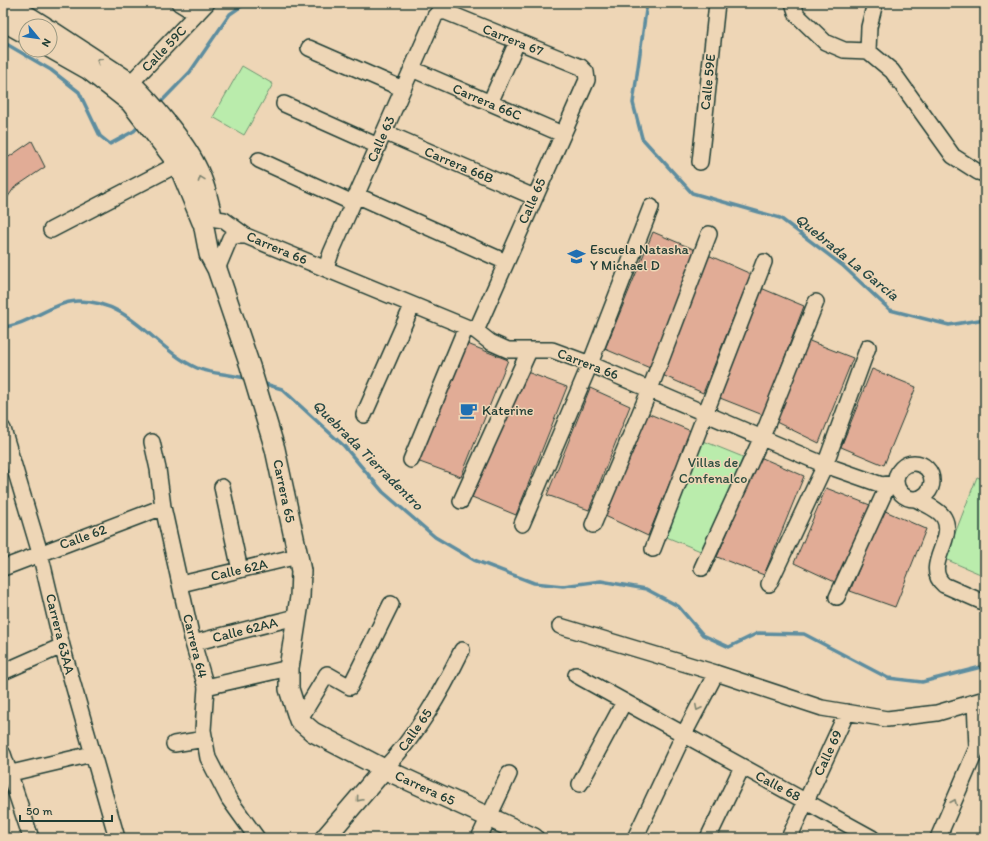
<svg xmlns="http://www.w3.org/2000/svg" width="988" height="841" font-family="Itim,sans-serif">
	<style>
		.green { fill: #baecac; stroke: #6c9470 }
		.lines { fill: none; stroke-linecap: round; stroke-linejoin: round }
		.stream { stroke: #5d8d9f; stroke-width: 3.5 }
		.building { fill: #e1ac96; stroke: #1f3d34 }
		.minor-casing { stroke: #1f3d34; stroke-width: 18 }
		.major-casing { stroke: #1f3d34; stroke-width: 22 }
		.minor { stroke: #eed6b6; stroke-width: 15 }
		.major { stroke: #eed6b6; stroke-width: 19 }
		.oneway { stroke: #7c826e }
		.labels { text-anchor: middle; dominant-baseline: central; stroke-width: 3; stroke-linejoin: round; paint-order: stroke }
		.street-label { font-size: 14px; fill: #1f3d34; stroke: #eed6b6 }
		.poi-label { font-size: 14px; fill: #1f3d34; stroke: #eed6b6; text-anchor: start }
		.park-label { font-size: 14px; fill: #2e4e40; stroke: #eed6b6 }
		.water-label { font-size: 15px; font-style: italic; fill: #294a46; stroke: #eed6b6 }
	</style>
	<rect width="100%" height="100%" fill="#eed6b6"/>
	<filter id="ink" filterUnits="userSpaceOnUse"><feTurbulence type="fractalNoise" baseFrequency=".025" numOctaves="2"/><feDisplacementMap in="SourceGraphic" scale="8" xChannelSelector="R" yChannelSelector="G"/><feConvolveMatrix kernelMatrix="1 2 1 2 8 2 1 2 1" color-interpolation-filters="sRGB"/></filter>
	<g filter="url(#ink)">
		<path class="green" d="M242,66L273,84L244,135L213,117Z
			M701,440L743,457L703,552L664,536Z
			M977,477L985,480V576L945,559Z"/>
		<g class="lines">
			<path class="stream" d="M647,3L633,103L642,138L692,193L780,218L842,265L890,310L949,325L985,319
				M3,42L51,70L79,92L100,136L110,144L134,131L140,125
				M159,104L190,72L230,14L246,3
				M3,327C28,325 53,302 77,301C131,300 153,348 197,368C211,374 232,374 248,379
				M262,383L282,389L344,446L383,492L435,537L474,560L534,583L563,586L601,581L646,589L678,606L703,635L729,647L758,633L804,634L888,678L922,682L985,666"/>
		</g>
		<path class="building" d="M32,141L45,167L14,188L3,204V161Z
			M653,232L698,251L650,368L605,349Z
			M708,255L751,274L703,393L660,374Z
			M761,288L804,306L763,415L720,398Z
			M807,340L853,358L819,443L774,421Z
			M465,343L508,360L461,477L417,461Z
			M872,369L916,387L884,465L841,447Z
			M527,372L567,387L516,515L472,497Z
			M590,388L630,406L589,510L547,495Z
			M647,413L691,431L648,536L605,516Z
			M760,457L804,476L764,575L717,557Z
			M826,488L870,505L837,583L794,563Z
			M883,510L926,529L895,607L850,591Z
			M201,834L223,838H191Z"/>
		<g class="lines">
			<defs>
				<path id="minor" d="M179,3L197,14
					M793,3L797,15L825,42L844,50L868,51L892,71L953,156L978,172L985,174
					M309,48L403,89
					M868,51L869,27L875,3
					M412,69L562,134
					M124,90L207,3
					M490,103L517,42
					M284,104L378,146
					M384,132L534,197
					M259,160L353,203
					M700,162L717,3
					M356,195L506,262
					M216,219L224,220L246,236L476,331L490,342L508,350H552L590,364L825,465L882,485L896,483
					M51,230L178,164
					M326,268L331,253L435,16L439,12H446L581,67L586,72L587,80L476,331
					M217,269L230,238L234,236H246
					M364,415L412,306
					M3,429L40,553L62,646L117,838
					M152,442L158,469L163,507L193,643L206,687L203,730L208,758L229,799L257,838
					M411,460L466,327
					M896 481a18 18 0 1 1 36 0a18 18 0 1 1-36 0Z
					M222,487L240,570
					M916,499C924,504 939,509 944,518C956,540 922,566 944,585L985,603
					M461,501L529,351
					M522,524L590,364L651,207
					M593,525L650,389L709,234
					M653,549L764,262
					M3,568L163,507
					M702,568L762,437L816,302
					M181,584L298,556
					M769,584L825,465L868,347
					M837,597L888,485
					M560,626L716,673L822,708L887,719L937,713L985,699
					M193,643L296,617
					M3,672L62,646
					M576,675L872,838
					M206,687L289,668
					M299,720L327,674L350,687L391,604
					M174,744L205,739
					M3,754L31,838
					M384,769C417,735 441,693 462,650
					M3,775L92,754
					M580,784L624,702
					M479,838L509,774
					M635,838L683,736L716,673
					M708,838L742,767
					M789,838L847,712
					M938,838L977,748L975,702"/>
				<path id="major" d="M7,3L44,26
					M3,21L26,34
					M50,30L131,83C151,103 184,141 196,166C204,181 208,199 212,216
					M50,48L89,70L130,102L178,164L202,222
					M204,228L209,254L217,269L250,366L275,449L298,556L301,571L300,597L289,668V689L299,720L313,732L384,769L534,838
					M325,838L384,769"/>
			</defs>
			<use href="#minor" class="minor-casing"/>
			<use href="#major" class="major-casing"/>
			<use href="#minor" class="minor"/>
			<use href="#major" class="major"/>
		</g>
		<defs><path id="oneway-chevron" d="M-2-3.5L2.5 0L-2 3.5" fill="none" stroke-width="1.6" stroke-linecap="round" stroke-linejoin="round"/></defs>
		<g class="oneway">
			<use href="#oneway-chevron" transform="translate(99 61) rotate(-147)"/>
			<use href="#oneway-chevron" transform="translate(201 179) rotate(-110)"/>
			<use href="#oneway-chevron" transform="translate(698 708) rotate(117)"/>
			<use href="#oneway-chevron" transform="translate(359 799) rotate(131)"/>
			<use href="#oneway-chevron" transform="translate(954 802) rotate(-67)"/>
		</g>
	</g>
	<defs>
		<symbol id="school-bare" viewBox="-9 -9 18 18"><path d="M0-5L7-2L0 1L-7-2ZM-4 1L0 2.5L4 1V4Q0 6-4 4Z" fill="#1f6fb2" stroke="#eed6b6" stroke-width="2.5" paint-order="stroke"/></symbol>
		<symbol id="cafe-bare" viewBox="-9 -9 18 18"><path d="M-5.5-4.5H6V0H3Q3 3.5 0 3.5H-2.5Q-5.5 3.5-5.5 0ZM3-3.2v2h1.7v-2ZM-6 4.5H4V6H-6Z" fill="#1f6fb2" stroke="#eed6b6" stroke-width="2.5" paint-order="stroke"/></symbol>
	</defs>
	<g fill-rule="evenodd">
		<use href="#school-bare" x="564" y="244" width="25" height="25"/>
		<use href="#cafe-bare" x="456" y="398" width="25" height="25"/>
	</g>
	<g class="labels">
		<g class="street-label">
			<text transform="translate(513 40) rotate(22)">Carrera 67</text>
			<text transform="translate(164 49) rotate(-46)">Calle 59C</text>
			<text transform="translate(708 82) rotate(-84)">Calle 59E</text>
			<text transform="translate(487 102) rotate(23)">Carrera 66C</text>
			<text transform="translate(381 139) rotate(-66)">Calle 63</text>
			<text transform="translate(459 165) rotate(23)">Carrera 66B</text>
			<text transform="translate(532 201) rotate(-66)">Calle 65</text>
			<text transform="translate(277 248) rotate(23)">Carrera 66</text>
			<text transform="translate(588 364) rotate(21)">Carrera 66</text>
			<text transform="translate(284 491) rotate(78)">Carrera 65</text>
			<text transform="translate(83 537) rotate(-20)">Calle 62</text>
			<text transform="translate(239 570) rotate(-13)">Calle 62A</text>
			<text transform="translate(245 630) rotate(-14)">Calle 62AA</text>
			<text transform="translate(60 634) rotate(76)">Carrera 63AA</text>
			<text transform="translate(195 646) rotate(76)">Carrera 64</text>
			<text transform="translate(415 730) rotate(-55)">Calle 65</text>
			<text transform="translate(828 753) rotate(-65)">Calle 69</text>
			<text transform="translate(778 786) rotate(28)">Calle 68</text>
			<text transform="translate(425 788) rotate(25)">Carrera 65</text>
		</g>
		<g class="poi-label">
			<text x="590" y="249">Escuela Natasha<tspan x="590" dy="16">Y Michael D</tspan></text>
			<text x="482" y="410">Katerine</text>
		</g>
		<g class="park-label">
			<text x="713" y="462">Villas de<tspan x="713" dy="16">Confenalco</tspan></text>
		</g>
		<g class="water-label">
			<text transform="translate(847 257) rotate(39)">Quebrada La García</text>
			<text transform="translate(368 455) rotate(45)">Quebrada Tierradentro</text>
		</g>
	</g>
	<rect width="988" height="841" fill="none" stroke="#eed6b6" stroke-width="16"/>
	<rect x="8" y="8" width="972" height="825" fill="none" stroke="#1f3d34" stroke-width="1.5" filter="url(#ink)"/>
	<g transform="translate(38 38) rotate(119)"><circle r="19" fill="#eed6b6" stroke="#9b9982"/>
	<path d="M0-3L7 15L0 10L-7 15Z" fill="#1f6fb2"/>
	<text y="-6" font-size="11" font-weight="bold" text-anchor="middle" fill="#1f3d34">N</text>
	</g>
	<path d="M20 815v6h92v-6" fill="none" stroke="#1f3d34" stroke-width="2"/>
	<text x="26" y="815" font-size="12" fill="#1f3d34" stroke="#eed6b6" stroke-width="3" paint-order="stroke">50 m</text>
</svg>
